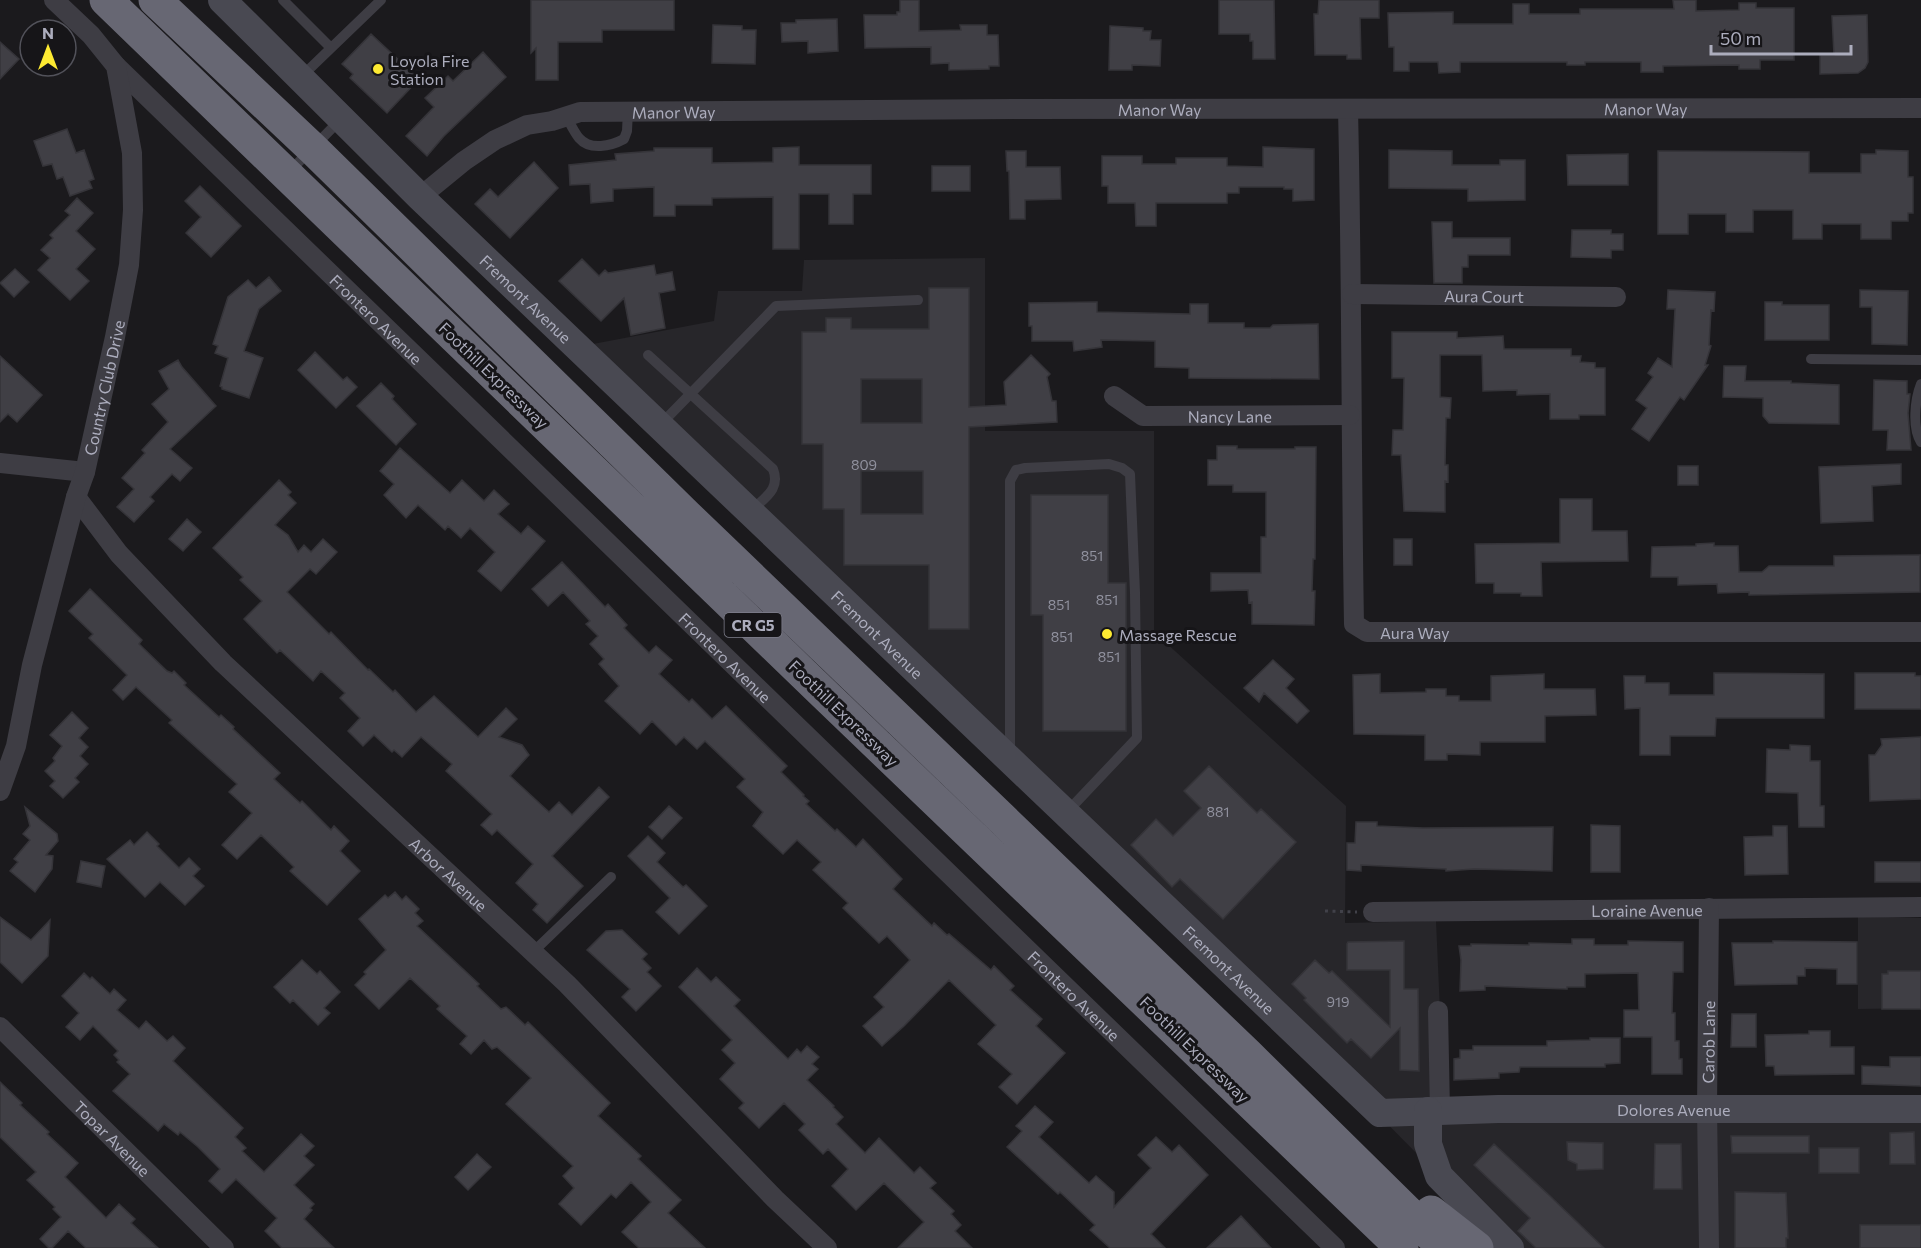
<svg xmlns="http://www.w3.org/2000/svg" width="1921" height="1248" font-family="Commissioner,sans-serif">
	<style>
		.built { fill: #27262a }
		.building { fill: #403f45; stroke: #353439; stroke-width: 1.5; fill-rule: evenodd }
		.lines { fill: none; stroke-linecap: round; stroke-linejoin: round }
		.path { stroke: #414149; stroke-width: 3; stroke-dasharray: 3 4.5; stroke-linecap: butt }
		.lane { stroke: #3e3d44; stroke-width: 10 }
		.street { stroke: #3e3d44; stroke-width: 20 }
		.secondary { stroke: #494952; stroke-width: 28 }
		.highway { stroke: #676773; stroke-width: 33 }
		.poi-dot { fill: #fdea32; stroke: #161518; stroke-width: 2 }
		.labels { text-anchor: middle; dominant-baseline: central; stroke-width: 6; stroke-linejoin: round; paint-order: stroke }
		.number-label { font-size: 14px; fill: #91929f }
		.shield { fill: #161518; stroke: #7f7f8c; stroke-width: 1.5 }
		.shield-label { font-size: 15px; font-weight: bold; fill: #acadbd }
		.poi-label { font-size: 16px; fill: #acadbd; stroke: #161518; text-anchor: start }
		.street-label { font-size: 16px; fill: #acadbd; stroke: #161518 }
	</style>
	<rect width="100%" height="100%" fill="#1b1a1d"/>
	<path class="built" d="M985,258V431H1154V632L1346,806L1345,923L1436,921L1444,1101L1921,1107V1248H1518L1431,1168L982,714L593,344L714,321L718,291H802L804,260Z
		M1858,916L1921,918V1008L1858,1009Z"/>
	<path class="building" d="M531,0H674V30H602V42H558V80H536V48L531,53Z
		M900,0H919V31L961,30L960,25H987V35H998L999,66H989V69L949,70V63L931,64V47L865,48L864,15H897V12H900Z
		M1219,0H1274L1275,59H1253V41H1250V34H1219Z
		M1319,0H1379V18H1360L1361,59H1347V55H1315L1314,14H1318Z
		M1673,0H1696V11L1739,10V3H1756V8H1794V60H1760V69H1739V65L1663,66V72H1641V62H1585V65H1567V62H1460V72L1439,73L1438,62H1409V71H1394V47H1389L1388,13L1453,12V24H1513V4H1529V14H1580V9H1674Z
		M1867,15L1868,62L1865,68L1858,73L1820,74V55H1834L1832,16Z
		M837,19L838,51L808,53V41L782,42L781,23H796V20Z
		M713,25L742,26V30H756L755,64L712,63Z
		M1110,26L1143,28V31H1151L1150,40H1161L1160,66L1132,65V70H1109Z
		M371,34L419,79L387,113L350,78L353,74L342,64Z
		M0,42L19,59L0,79Z
		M483,52L506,77L444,136L427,156L406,136L434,107L425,98L448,76L453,81Z
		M67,129L76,153L84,150L94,179L89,181L92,188L70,196L63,177L57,179L52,164L43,166L34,141Z
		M799,147V165H871V194H853V224H829V194H799V249H773V197L712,198V205H675V216H654V187L613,189V201L591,203L590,184L570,185L569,165L616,160L615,154L654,151V148H712V163L773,162V148Z
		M1263,147L1314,149V200L1293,201V189H1284V187H1239V193H1227V203H1156V226H1136L1135,203H1108V186H1102V156H1142V164H1176V158H1227V166L1263,167Z
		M1389,150L1452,151V165H1500V160H1525V200L1468,201V189L1389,188Z
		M1876,150L1908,151V177H1913V213H1908V221H1891V239H1861V224H1822V239H1793V210H1753V232H1726V214H1688V234H1658V151L1809,152V173H1861V154H1876Z
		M1006,151H1026V167H1060L1061,199L1025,200V219H1010L1009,171H1007Z
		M1628,154V185H1568L1567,155Z
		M534,162L558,188L510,238L475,204L490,189L498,197Z
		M932,166H970V191H932Z
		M200,186L241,226L211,257L186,233L201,217L185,201Z
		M77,198L93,213L76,231L95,249L76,269L89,281L70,300L38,270L50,258L41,250L53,238L50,235L70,215L65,211Z
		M1432,222H1452V238H1510V255H1468V267H1462V283H1434Z
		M1572,230H1611V234H1623V250H1611V258L1571,257Z
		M582,259L599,276L605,270L608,273L654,265L656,275L672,272L675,290L659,293L665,328L631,335L624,298L601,321L559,281Z
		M15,269L29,282L14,297L0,283Z
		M269,277L281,291L259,309L244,351L263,358L249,398L222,389V387L220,386L228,358L215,353L218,346L213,344L228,297L248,280L256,288Z
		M929,288H969V407L1006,405L1004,382L1031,355L1050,374L1047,377L1052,401H1056L1057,422L969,427V629H929V565H844V509H823V444H802V332H826V318H851V329H929ZM861,379H922V423H861ZM861,471H923V514H861Z
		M1668,290L1715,292L1714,311L1711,310L1709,345L1711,346L1705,365H1708L1684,400L1680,397L1649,441L1632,429L1647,408L1636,400L1653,377L1648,373L1658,358L1672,367L1675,309H1667Z
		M1860,290L1908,291L1907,345L1872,344V307H1860Z
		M1097,302V312L1190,314V304H1208V323H1244V328H1270L1273,325L1318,324L1319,379L1189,378V368L1155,367V341L1101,340L1102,347L1074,351L1073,341H1032V326H1029V303Z
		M1765,302H1782V305H1829V340H1765Z
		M1392,332H1457V338L1503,336L1504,349H1571V356H1581L1580,362L1595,363V368H1605V415H1579V419H1550V394L1517,395V390L1483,391L1482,355H1440V397L1451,398L1450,418H1446L1445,465H1448V482L1445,481V512L1404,511L1401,455H1392L1393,430H1403L1404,378H1392Z
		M315,352L343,380L347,377L357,387L336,408L298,370Z
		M0,356L42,395L17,422L8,414L0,422Z
		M178,360L182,367L216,406L170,449L192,468L180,481L172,474L150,497L154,501L134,522L117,507L134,489L122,478L145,453L142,450L168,422L152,404L169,389L159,371Z
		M1724,366H1746L1745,381H1791V383L1839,385V424L1769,423L1763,416V398L1723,397Z
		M1874,380L1907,381V394H1910L1908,413L1911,450H1887L1888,430H1873Z
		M381,383L394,396L392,399L416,424L396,445L357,406Z
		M1217,446H1237V449H1295V447H1316L1315,559H1313L1312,591H1315L1314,625L1252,624V602L1249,603L1248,590L1211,591V573H1261V537H1266V492H1233V485H1208V460H1217Z
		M400,448L450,493L462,480L484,501L494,490L509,504L498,514L521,534L528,526L545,541L501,591L478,571L495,552L470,528L461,538L448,526L445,530L418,505L406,518L384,495L394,484L380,471Z
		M1901,464V484L1872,486L1873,521L1821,523L1819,467Z
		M1678,466H1698V485H1678Z
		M279,480L291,492L288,495L296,503L275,525L288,535L298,552L304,545L311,552L323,539L337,552L316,574L310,569L287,592L329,634L331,632L368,670L369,669L393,692L395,690L416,712L434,696L478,737L506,708L517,719L499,737L522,745L529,755L510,776L549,812L559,802L572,815L599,787L609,797L552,856L583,886L547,923L533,910L538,904L516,883L533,864L497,830L492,835L481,825L492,814L446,771L452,764L421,737L402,757L394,750L392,752L374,735L363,746L348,731L360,718L340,698L345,693L321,671L313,681L280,650L277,653L244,619L262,601L240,580L243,577L213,548Z
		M1031,495H1108V583H1126V731H1043V615H1031Z
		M1560,499H1592V531H1627L1628,561L1541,562L1542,596H1521V593H1494V583H1476L1475,544L1560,543Z
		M187,519L201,532L183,551L169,539Z
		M1394,539H1412V565H1394Z
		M1714,543V546H1738L1739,572H1762L1769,566H1834V556L1920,555V592L1749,595V592L1718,593L1717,584L1678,585V577H1651L1652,547L1696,546V544Z
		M562,562L605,607L608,604L627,625L624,628L649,653L656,646L672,660L659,674L689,702L692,699L712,719L726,706L787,766L781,772L804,795L803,796L809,801L806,804L835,831L837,829L856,847L863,839L902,879L893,889L932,926L934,923L947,935L949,934L991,970L994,966L1014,986L1010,990L1042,1019L1036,1026L1065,1053L1017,1104L999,1087L1012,1074L978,1044L996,1025L949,980L904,1026L882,1046L863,1026L884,1007L874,997L910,960L887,936L879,943L843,908L848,903L813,870L821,862L797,840L783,854L753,826L763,812L737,787L745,779L705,741L697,749L684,737L676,745L652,721L640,734L605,701L619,686L599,664L604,659L590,644L598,636L586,624L590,621L563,592L548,606L532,589Z
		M90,589L142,640L139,644L167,671L172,673L174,671L186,683L184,685L219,717L221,715L234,727L233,729L280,773L274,779L300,803L302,801L331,830L334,826L349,841L340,851L360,871L327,905L290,871L294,867L261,835L237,859L222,845L252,813L229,792L237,784L169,723L172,720L136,687L123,700L113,690L127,675L89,638L93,634L69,611Z
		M1273,660L1294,679L1286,688L1309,711L1297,723L1264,693L1259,702L1244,688Z
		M1714,673L1824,674V718H1716L1715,736H1670V755H1640V708L1625,709L1624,676H1645V683H1669V695H1714Z
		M1855,673H1915V676H1921V709H1855Z
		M1380,674V693L1426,692V689H1446V696H1459V701H1491V676L1544,674V689H1595L1596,715L1545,716V742H1480V755L1447,754V760H1425V735L1354,734L1353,675Z
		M72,712L88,728L79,738L88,747L80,756L88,764L75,778L79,782L63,798L50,786L55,781L45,771L55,761L53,758L62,746L50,735Z
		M1921,737V799L1870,801L1869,755H1875L1882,745L1881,739Z
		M1790,745L1810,746V761H1820V806H1824V827H1799L1798,793L1766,792L1767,749L1790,750Z
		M1209,766L1257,813L1261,809L1296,842L1223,919L1180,879L1172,887L1131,845L1156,819L1173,836L1201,808L1184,791Z
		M669,806L682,818L662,839L649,827Z
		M25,807L57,834L58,841L46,855L53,856L52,869L35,892L10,871L18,862L14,859L30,840L23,834L30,826Z
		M1356,822H1377V826L1423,828L1553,827L1552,871L1474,869L1446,871V869L1361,865V871L1347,870V843H1355Z
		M1591,825L1620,826V872H1591Z
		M1773,826H1787L1788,874L1745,875L1744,837L1773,836Z
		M147,832L159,844L157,846L179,868L189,858L200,869L193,876L204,886L185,905L160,882L145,897L107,859L130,840L134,845Z
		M648,836L665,853L657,862L683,887L686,885L707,906L679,934L656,912L670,898L628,856Z
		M81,861L105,866L101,887L77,882Z
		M1875,862H1921V882H1875Z
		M395,892L402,900L406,896L419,909L415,913L423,921L417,926L479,984L477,986L501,1009L506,1007L525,1025L528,1022L610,1103L598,1116L641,1156L638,1159L681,1200L668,1213L705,1248H639L622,1232L651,1202L631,1182L616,1198L611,1194L581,1225L559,1204L574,1188L563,1176L573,1166L506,1104L531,1078L497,1047L492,1049L484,1040L471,1054L460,1044L467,1036L437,1009L440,1006L410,978L379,1009L355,985L366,974L364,972L386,950L359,919L385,895L388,898Z
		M0,917L31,940L50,920L48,956L22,983L0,962Z
		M622,930L647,954L642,959L651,968L647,972L661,986L636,1011L622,997L630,989L587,950L606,931Z
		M1572,939H1594V945H1628V941L1683,942V972H1673L1672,1013H1675V1041H1679V1059H1682V1074H1652V1037H1624V1010H1639L1638,973L1585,974V987H1567V989L1485,986V990L1460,991L1461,960L1459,946H1471V944L1529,945V943L1572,944Z
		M1404,941V989H1418L1419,1071L1400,1070V1028L1371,1058L1351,1039L1347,1043L1304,1000L1306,998L1292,984L1315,960L1329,973L1332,971L1390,1027V970H1347V944L1348,942Z
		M1773,941L1857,942V984H1837V969L1805,968V976H1797V984L1735,985L1732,943H1773Z
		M302,960L317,974L320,971L340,992L324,1008L330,1013L318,1025L293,1000L290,1003L274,987Z
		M697,968L711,982L716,977L740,1000L734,1006L788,1059L797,1049L801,1053L807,1046L819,1057L812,1064L818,1069L807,1080L834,1106L833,1107L843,1117L836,1124L865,1153L879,1138L914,1173L920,1167L936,1183L930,1188L954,1211L951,1214L961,1225L955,1231L972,1248H898L924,1222L884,1183L856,1210L832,1186L848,1169L828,1149L823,1154L799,1130L805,1124L784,1103L759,1128L739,1108L744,1103L720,1079L735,1063L722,1050L732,1040L679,987Z
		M1888,971H1921V1009H1882V974H1888Z
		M84,973L90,979L92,977L110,994L114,989L126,1000L117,1010L139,1029L146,1021L167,1041L173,1036L185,1048L173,1061L243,1128L235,1137L246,1148L242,1151L264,1172L301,1134L314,1146L304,1156L314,1165L294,1185L314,1204L310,1208L312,1210L304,1219L334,1248H282L265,1231L277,1218L236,1179L222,1193L209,1181L220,1169L198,1147L180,1132L178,1135L164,1124L158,1131L113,1091L130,1074L117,1062L119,1060L114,1055L118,1051L93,1026L80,1040L66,1027L79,1013L62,996Z
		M1732,1014H1756V1047H1731Z
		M1809,1031H1830V1047H1854V1074L1775,1075L1774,1066H1766L1765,1035L1809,1034Z
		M1590,1038H1620V1063L1605,1064V1067H1520L1519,1072L1499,1073V1078L1454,1080V1059L1460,1058V1050H1473V1046H1547V1041L1590,1040Z
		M1890,1057H1921V1086L1862,1084V1066L1890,1067Z
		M0,1082L22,1103L20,1105L49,1132L47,1134L78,1163L65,1177L106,1218L119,1204L135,1219L131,1223L158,1248H86L68,1231L52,1248H49L40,1239L61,1217L53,1209L55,1207L27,1180L36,1172L0,1137Z
		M1035,1106L1053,1122L1039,1137L1089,1183L1096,1176L1114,1192V1207L1151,1168L1138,1155L1156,1137L1172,1152L1179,1145L1208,1175L1151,1234L1165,1248H1110L1090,1230L1095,1225L1060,1192L1058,1194L1007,1147L1022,1131L1016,1126Z
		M1914,1132L1915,1164H1890V1133Z
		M1731,1136H1809V1153H1732Z
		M1567,1142L1603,1143V1169L1577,1170V1164L1568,1160Z
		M1494,1144L1550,1196L1604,1248H1536L1518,1231L1530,1218L1474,1165Z
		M1655,1144H1681L1682,1189H1654Z
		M1819,1148H1859V1173H1819Z
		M477,1154L491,1167L468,1190L455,1177Z
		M1735,1192L1786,1193L1788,1238H1786V1248H1735Z
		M1241,1216L1271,1248H1207Z
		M1860,1225H1921V1248H1860Z"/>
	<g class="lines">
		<path class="path" d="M1325,911L1357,912"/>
		<path class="lane" d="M283,0L331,48
			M300,78L381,0
			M566,116C570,123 574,132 579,138C590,151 611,146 624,139L627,131L628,110
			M289,172L341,119
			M648,355L773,469C781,490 764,498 751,511
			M1811,359L1921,360
			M1921,384C1915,399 1912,428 1921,442
			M660,425L776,306L918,300
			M1010,755V481L1016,470L1025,468L1109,464L1122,468L1130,474L1135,593L1137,738L1066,813
			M533,952L611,877"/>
		<g class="street">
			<path id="s1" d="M116,66L1335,1248"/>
			<path id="s2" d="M1348,109C1352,281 1351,452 1354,624L1367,632H1921"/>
			<path id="s3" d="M420,197L464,161L495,140L527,125L552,121L580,112L1014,109L1921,108"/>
			<path id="s4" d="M1352,294L1616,297"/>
			<path id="s5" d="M1114,396L1143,416L1350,415"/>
			<path d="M0,463L85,472"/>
			<path id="s6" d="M76,497L119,554L223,663L567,984L775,1199L827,1248"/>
			<path id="s7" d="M0,791L16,746L32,665L76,497L85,472L115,337L129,265L133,210L132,153L116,66L91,35L54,0"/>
			<path id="s8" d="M1373,912L1921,907"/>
			<path d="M1438,1011L1440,1111"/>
			<path id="s9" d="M0,1027L224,1248"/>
			<path id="s10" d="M1709,1248L1707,1108L1709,908"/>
		</g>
		<g class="secondary">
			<path id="s11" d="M222,0L420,197L1380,1113L1498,1109H1921"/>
			<path d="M1428,1111V1144L1439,1176L1510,1248"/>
		</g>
		<path class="highway" d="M106,0L819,689L1402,1248
			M155,0L313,149L686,515L1248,1055L1444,1248
			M1431,1212L1477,1248"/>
	</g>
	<g class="poi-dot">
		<circle cx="378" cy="69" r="6"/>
		<circle cx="1107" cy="634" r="6"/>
	</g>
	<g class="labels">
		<g class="number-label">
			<text x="864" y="464">809</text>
			<text x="1092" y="555">851</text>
			<text x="1107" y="599">851</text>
			<text x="1059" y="604">851</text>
			<text x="1062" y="636">851</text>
			<text x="1109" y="656">851</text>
			<text x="1218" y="811">881</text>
			<text x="1338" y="1001">919</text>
		</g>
		<rect class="shield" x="724.5" y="613" width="57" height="24" rx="4.5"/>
		<g class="shield-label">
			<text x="753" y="625">CR G5</text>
		</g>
		<g class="poi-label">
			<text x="390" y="60">Loyola Fire<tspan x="390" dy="18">Station</tspan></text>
			<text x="1119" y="634">Massage Rescue</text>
		</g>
		<g class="street-label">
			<text stroke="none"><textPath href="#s3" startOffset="764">Manor Way</textPath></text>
			<text stroke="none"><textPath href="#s3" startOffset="1250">Manor Way</textPath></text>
			<text stroke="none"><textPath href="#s3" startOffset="278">Manor Way</textPath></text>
			<text stroke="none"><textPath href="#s4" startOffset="132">Aura Court</textPath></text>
			<text stroke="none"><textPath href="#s11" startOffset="426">Fremont Avenue</textPath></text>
			<text stroke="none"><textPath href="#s1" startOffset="363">Frontero Avenue</textPath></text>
			<text transform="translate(494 375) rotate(44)">Foothill Expressway</text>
			<text stroke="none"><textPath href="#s7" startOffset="417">Country Club Drive</textPath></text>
			<text stroke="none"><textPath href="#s5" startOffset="122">Nancy Lane</textPath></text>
			<text stroke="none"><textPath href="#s2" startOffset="578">Aura Way</textPath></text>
			<text stroke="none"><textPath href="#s11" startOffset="912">Fremont Avenue</textPath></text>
			<text stroke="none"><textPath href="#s1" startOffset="849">Frontero Avenue</textPath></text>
			<text transform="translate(844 713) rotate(44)">Foothill Expressway</text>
			<text stroke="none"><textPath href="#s6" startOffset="531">Arbor Avenue</textPath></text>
			<text stroke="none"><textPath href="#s8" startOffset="274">Loraine Avenue</textPath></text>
			<text stroke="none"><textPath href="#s11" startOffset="1398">Fremont Avenue</textPath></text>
			<text stroke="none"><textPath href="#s1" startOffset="1335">Frontero Avenue</textPath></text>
			<text stroke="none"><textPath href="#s10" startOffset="206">Carob Lane</textPath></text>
			<text transform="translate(1195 1049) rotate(44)">Foothill Expressway</text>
			<text stroke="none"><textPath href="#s11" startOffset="1900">Dolores Avenue</textPath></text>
			<text stroke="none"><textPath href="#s9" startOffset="158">Topar Avenue</textPath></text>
		</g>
	</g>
	<g transform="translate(48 48)"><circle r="28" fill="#161518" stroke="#52525a" stroke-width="1.5"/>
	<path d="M0-4.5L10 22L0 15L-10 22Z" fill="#fdea32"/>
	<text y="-9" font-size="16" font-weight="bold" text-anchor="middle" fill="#acadbd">N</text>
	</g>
	<path d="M1711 45v9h140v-9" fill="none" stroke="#acadbd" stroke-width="3"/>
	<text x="1720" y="45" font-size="18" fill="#acadbd" stroke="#161518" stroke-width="4.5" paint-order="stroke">50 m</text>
</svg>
